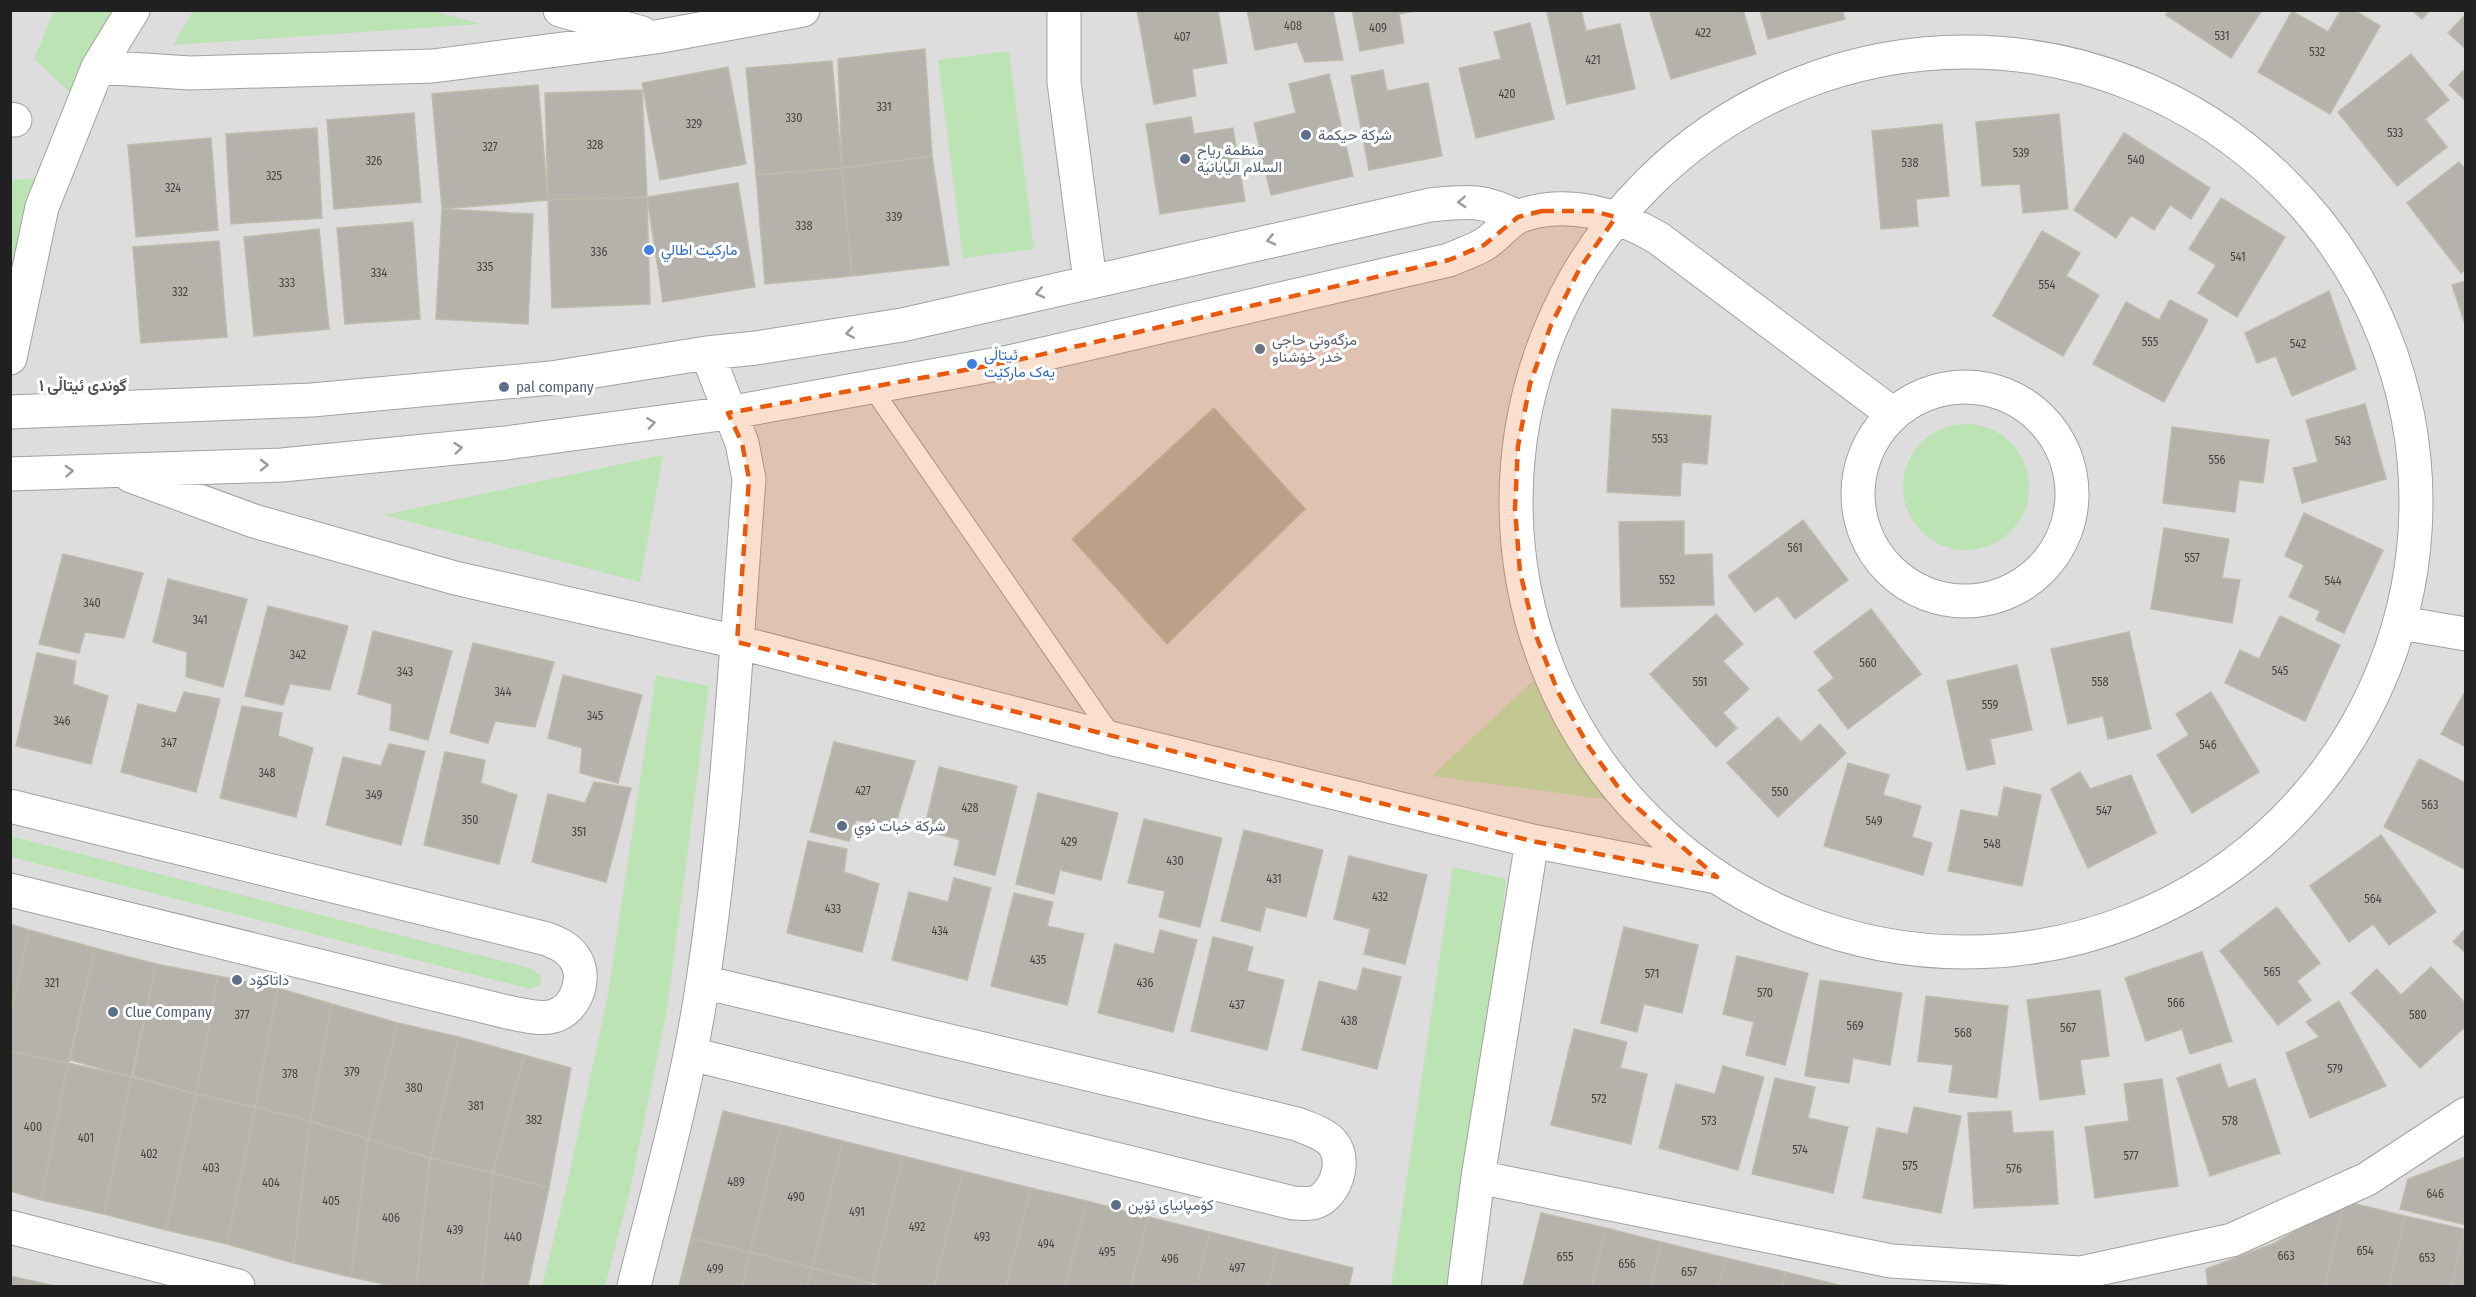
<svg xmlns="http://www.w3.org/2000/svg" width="2476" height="1297" font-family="'Fira Sans Condensed',Vazirmatn,sans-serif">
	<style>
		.residential { fill: #dedddd }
		.grass { fill: #bbe3b3 }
		.building { fill: #b4b2aa; stroke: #bfbbab; stroke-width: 1.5 }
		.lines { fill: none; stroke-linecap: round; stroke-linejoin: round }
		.lane-casing { stroke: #a1a1a1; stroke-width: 20 }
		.street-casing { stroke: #a1a1a1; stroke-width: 35 }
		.lane { stroke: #fff; stroke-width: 18 }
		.street { stroke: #fff; stroke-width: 33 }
		.oneway { stroke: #9b9b9b }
		.marked { fill: #e8590c; fill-opacity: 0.2; stroke: #e8590c; stroke-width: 4.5; stroke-dasharray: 12 8; stroke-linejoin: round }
		.service-dot { fill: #5c6f8a; stroke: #fff; stroke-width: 2 }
		.shop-dot { fill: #3f7fe0; stroke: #fff; stroke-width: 2 }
		.worship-dot { fill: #6b7280; stroke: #fff; stroke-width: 2 }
		.labels { text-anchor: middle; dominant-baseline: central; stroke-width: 6; stroke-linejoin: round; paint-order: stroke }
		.number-label { font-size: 12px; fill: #454442 }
		.service-label { font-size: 15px; fill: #4e5e75; stroke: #fff; text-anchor: start }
		.shop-label { font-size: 15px; fill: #366cbe; stroke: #fff; text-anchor: start }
		.worship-label { font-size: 15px; fill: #5b616d; stroke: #fff; text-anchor: start }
		.neighbourhood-label { font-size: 16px; font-weight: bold; fill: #535353; stroke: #fff }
	</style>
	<rect width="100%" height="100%" fill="#efefe7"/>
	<path class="residential" d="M11,11H2465V1286H11Z"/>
	<path class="grass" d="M54,11H119L75,97L34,59Z
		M193,11H433L481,24L173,45Z
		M1009,51L1034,249L963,258L938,60Z
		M45,178L11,301V180Z
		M1903 487a63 63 0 1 1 126 0a63 63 0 1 1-126 0Z
		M663,455L640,582L384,515Z
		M656,675L709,686L667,1010L629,1194L605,1286H542L566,1189L607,1000Z
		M1539,675L1626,802L1432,776Z
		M10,836L530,968L540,975L541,984L531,989L11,857Z
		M1453,867L1506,879L1477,1143L1447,1286H1391Z"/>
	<path class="building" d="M1137,10H1218L1227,63L1192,69L1196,96L1154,104Z
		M1247,10H1333L1343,60L1305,62L1297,42L1255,50Z
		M1352,10H1419L1399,14L1404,43L1360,51Z
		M1554,10H1581L1586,31L1620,24L1635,89L1567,104L1547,12Z
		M1658,10H1743L1756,54L1671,79L1650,13Z
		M1760,10H1842L1845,19L1768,39Z
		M2169,10H2262L2231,58L2166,15Z
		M2341,10H2354L2380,26L2330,114L2258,72L2292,11L2328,32Z
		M2412,10H2430L2422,19Z
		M2466,14V49L2448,33Z
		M1530,23L1554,119L1476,138L1459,68L1501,59L1494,32Z
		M925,49L932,156L842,168L838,59Z
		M2411,54L2449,100L2425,119L2447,147L2397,186L2338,112Z
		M832,61L842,168L756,175L746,68Z
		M728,67L746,164L660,180L642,83Z
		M2466,68V101L2449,85Z
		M1383,70L1387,91L1428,83L1442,156L1369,170L1351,76Z
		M1329,74L1353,176L1271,195L1254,123L1296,113L1289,84Z
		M538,85L548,200L442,209L432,94Z
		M642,90L647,197L548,200L545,93Z
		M414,113L421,202L334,209L327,120Z
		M2059,114L2068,209L2023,213L2020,184L1982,186L1976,122Z
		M1191,117L1194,134L1233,128L1245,201L1160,214L1146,124Z
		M1942,124L1949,196L1916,199L1918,226L1881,229L1872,131Z
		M317,128L322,218L231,224L226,134Z
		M2124,133L2210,188L2191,219L2170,205L2154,230L2131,215L2116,238L2074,210Z
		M211,138L218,230L136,237L128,145Z
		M932,156L949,265L852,276L842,168Z
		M2459,162L2466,170V269L2461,273L2407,203Z
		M842,168L852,276L765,284L756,175Z
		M738,183L755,287L663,302L647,197Z
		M647,197L650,304L552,308L548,200Z
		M2221,198L2285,237L2237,317L2198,293L2216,265L2189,249Z
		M442,209L533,214L528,324L436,319Z
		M413,222L420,319L345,324L337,228Z
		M319,229L329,329L254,336L244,237Z
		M2042,231L2080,253L2066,276L2099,295L2063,356L1993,316Z
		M219,241L227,337L141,343L133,247Z
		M2466,281V327L2452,285Z
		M2329,291L2356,369L2292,396L2276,356L2257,363L2245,333Z
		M2170,300L2208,320L2164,402L2093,364L2126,302L2159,320Z
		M2365,404L2386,479L2302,503L2293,468L2318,462L2306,420Z
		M1214,408L1305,509L1167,644L1072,539Z
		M1612,409L1711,416L1707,464L1682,462L1680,496L1607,492Z
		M2172,427L2269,440L2263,483L2239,480L2235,512L2163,503Z
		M2304,513L2383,550L2344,633L2316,620L2320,611L2289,597L2304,565L2285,556Z
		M1803,520L1848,580L1795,619L1778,596L1755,612L1728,576Z
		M1684,521V555L1712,554L1714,605L1621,607L1619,522Z
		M2164,528L2229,539L2222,578L2240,580L2232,623L2151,609Z
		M63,554L143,573L124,638L85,632L79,653L39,644Z
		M168,579L247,599L223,687L186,677L187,652L153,642Z
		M268,606L348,626L330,690L290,684L283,705L245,696Z
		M1871,609L1921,674L1848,729L1818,690L1834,678L1814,652Z
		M1716,614L1743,644L1723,661L1749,689L1723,713L1737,728L1716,747L1650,674Z
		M2280,616L2340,645L2305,721L2225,683L2240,650L2259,659Z
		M373,631L452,651L428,740L390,730L392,704L358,694Z
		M2129,632L2151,729L2108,739L2103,716L2068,724L2051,649Z
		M473,643L554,662L535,727L495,721L488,743L450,733Z
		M37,653L76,661L73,684L108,696L91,764L16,746Z
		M2017,665L2032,730L1990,739L1995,764L1967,770L1947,681Z
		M563,675L642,695L618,783L580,773L582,748L548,738Z
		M2466,690V747L2441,734Z
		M184,692L220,699L196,792L121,772L138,704L176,713Z
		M2211,692L2259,772L2192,813L2157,755L2189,735L2176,714Z
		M242,706L282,713L278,736L313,748L296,817L220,798Z
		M1778,717L1801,742L1820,724L1846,753L1778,817L1727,763Z
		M834,742L915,761L895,826L856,820L849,841L810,832Z
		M389,744L425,751L401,845L326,825L343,757L381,766Z
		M445,752L485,760L481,783L517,795L499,864L424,845Z
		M2419,759L2466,783V870L2384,827Z
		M1848,763L1889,775L1883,795L1921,806L1912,837L1932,843L1923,875L1824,846Z
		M939,767L1017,786L995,875L954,865L960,840L924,830Z
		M2080,772L2090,789L2131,775L2156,833L2088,868L2051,789Z
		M594,782L631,788L606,882L532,862L548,794L585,803Z
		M2004,787L2041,795L2022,886L1948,871L1961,810L1998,817Z
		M1038,793L1118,813L1101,880L1060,870L1054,894L1016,884Z
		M1144,819L1222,838L1200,927L1159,917L1165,891L1128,883Z
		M1244,830L1323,850L1306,917L1266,907L1260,931L1221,921Z
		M2381,835L2436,912L2389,945L2373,924L2349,942L2310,886Z
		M808,841L847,849L844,872L879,884L862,952L787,933Z
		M1349,856L1427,875L1405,964L1364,954L1370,929L1334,919Z
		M954,878L991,888L967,980L892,960L909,892L948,902Z
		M1014,893L1053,902L1047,926L1084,934L1067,1005L991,986Z
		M2277,907L2320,963L2297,981L2311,1000L2278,1025L2220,951Z
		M10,924L29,930L10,1017Z
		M1624,927L1698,945L1682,1013L1644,1004L1637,1032L1601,1023Z
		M2466,928V953L2453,942Z
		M29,930L95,948L68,1063L10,1051V1017Z
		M1160,930L1197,940L1173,1032L1098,1013L1115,944L1154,954Z
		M1213,937L1253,947L1247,971L1284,980L1267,1050L1191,1031Z
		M95,948L156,964L131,1077L70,1060Z
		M2202,952L2232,1041L2190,1054L2182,1029L2146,1041L2125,978Z
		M1737,956L1808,973L1785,1065L1746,1055L1754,1022L1723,1014Z
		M156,964L218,976L196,1094L133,1076Z
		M2431,967L2466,1004V1026L2420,1068L2351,993L2377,969L2401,995Z
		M1363,968L1401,977L1377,1069L1302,1050L1319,981L1357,991Z
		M218,976L278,988L255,1107L196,1094Z
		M1820,980L1902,993L1890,1065L1853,1058L1849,1083L1805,1076Z
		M278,988L332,1004L310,1121L255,1107Z
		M2100,990L2109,1056L2080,1060L2085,1094L2040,1100L2027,1000Z
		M1926,996L2008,1006L1997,1098L1949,1092L1953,1065L1918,1061Z
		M2339,1001L2386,1086L2310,1118L2286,1053L2319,1037L2306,1022Z
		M332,1004L398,1023L368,1139L310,1121Z
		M398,1023L459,1037L430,1158L368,1139Z
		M1574,1029L1627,1042L1620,1068L1647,1074L1631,1144L1551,1125Z
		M459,1037L524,1055L493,1173L430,1158Z
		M10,1051L68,1063L41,1200L10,1191Z
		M524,1055L571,1068L549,1188L493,1173Z
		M68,1063L131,1077L104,1214L41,1200Z
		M2220,1064L2228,1088L2255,1079L2280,1153L2210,1176L2177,1078Z
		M1723,1066L1764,1077L1738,1170L1659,1148L1676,1084L1715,1094Z
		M131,1077L196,1094L166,1230L104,1214Z
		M1775,1078L1815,1087L1808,1118L1848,1127L1833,1193L1752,1174Z
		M2162,1079L2178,1186L2095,1198L2085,1127L2129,1121L2124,1084Z
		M196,1094L255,1107L227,1244L166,1230Z
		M255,1107L310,1121L293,1263L227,1244Z
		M1914,1107L1961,1116L1941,1213L1863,1198L1877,1128L1908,1134Z
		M723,1111L781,1125L750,1252L691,1238Z
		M2011,1111L2013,1133L2053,1131L2058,1204L1974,1208L1968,1113Z
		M310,1121L368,1139L351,1277L293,1263Z
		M781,1125L843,1141L812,1268L750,1252Z
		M368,1139L430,1158L416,1286H392L351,1277Z
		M843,1141L903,1156L872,1283L812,1268Z
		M903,1156L963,1171L934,1286H887L872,1283Z
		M2466,1157V1225L2400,1209L2408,1179Z
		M430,1158L493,1173L482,1286H416Z
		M963,1171L1031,1188L1006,1286H934Z
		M493,1173L549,1188L528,1286H482Z
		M1031,1188L1087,1201L1065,1286H1006Z
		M1087,1201L1148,1217L1131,1286H1065Z
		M2344,1201L2405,1216L2389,1286H2325Z
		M2344,1201L2325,1286H2208L2206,1269L2275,1243Z
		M1541,1213L1606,1228L1592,1286H1523Z
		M2405,1216L2464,1229L2451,1286H2389Z
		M1148,1217L1210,1232L1196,1286H1131Z
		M1606,1228L1661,1242L1651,1286H1592Z
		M2464,1229L2466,1286H2451Z
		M1210,1232L1277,1249L1268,1286H1196Z
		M691,1238L750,1252L742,1286H679Z
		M1661,1242L1726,1258L1719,1286H1651Z
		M1277,1249L1353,1268L1349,1286H1268Z
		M750,1252L812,1268L807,1286H742Z
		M1726,1258L1785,1272L1782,1286H1719Z
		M812,1268L872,1283L871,1286H807Z
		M1785,1272L1843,1286H1782Z
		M10,1276L55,1286H10Z"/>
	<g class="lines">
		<defs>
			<path id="lane" d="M872,388L1113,737"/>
			<path id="street" d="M560,10L642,33
				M1064,10V82L1090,281
				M1516 502a450 450 0 1 1 900 0a450 450 0 1 1-900 0Z
				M98,67L190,73L433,66L656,37L803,10
				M10,119L15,120
				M10,358L42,207L98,67L133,10
				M1858 494a107 107 0 1 1 214 0a107 107 0 1 1-214 0Z
				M10,412L312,400L551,378L707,353L756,348L902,325L1430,205C1468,201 1483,199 1518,217
				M10,474L282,465L506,443L728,413L1009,362L1449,260C1460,255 1473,251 1483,245C1496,238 1506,222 1520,216C1566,199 1618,214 1658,238L1893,414
				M131,476L254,521L455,578L737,642L1114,739L1532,841L1712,876
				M2401,623L2466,634
				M10,806L547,939C557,943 567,947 574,957C588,976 577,1009 554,1016C540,1020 522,1015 507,1012L10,890
				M691,1054L1293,1203C1299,1203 1306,1204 1312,1203C1334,1199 1347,1163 1334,1145C1327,1134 1309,1129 1297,1124L703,982
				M1478,1177L1891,1261L2080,1273L2232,1240L2367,1179L2466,1114
				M10,1227L238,1286
				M634,1286C659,1186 688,1084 703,981C728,815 736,647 749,479L742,443L707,353
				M1464,1286L1478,1177L1532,841"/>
		</defs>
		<use href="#lane" class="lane-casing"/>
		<use href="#street" class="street-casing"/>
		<use href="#lane" class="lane"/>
		<use href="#street" class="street"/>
	</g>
	<defs><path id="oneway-chevron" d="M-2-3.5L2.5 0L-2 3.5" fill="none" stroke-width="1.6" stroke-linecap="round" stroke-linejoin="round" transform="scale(1.5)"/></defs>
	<g class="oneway">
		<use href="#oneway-chevron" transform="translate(1462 202) rotate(177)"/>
		<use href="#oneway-chevron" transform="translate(1271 240) rotate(167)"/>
		<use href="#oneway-chevron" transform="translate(1040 293) rotate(167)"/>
		<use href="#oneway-chevron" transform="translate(850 333) rotate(171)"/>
		<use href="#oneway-chevron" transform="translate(651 423) rotate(-8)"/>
		<use href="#oneway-chevron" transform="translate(458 448) rotate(-6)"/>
		<use href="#oneway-chevron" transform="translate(264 465) rotate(-1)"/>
		<use href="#oneway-chevron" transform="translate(69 471) rotate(-3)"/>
	</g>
	<path class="marked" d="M1542,211H1592L1616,217L1580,268L1551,325L1530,384L1518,446L1515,509L1520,572L1535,633L1558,692L1589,747L1626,798L1717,877L1532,841L737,642L749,479L742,443L728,413L1009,362L1449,260L1484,245L1518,217Z"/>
	<g class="service-dot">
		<circle cx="1306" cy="135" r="6"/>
		<circle cx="1185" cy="159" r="6"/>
		<circle cx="504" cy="387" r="6"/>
		<circle cx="842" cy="826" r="6"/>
		<circle cx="237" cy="980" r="6"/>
		<circle cx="113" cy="1012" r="6"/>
		<circle cx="1116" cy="1205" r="6"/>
	</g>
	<g class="shop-dot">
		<circle cx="649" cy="250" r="6"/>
		<circle cx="972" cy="364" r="6"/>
	</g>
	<circle class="worship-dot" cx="1260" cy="349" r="6"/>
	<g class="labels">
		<g class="number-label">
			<text x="1293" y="26">408</text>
			<text x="1378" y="28">409</text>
			<text x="1703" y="33">422</text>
			<text x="2222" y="36">531</text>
			<text x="1182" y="37">407</text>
			<text x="2317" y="52">532</text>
			<text x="1593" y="60">421</text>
			<text x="1507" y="94">420</text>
			<text x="884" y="107">331</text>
			<text x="794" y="118">330</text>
			<text x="694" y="124">329</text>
			<text x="2395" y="133">533</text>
			<text x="595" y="145">328</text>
			<text x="490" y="147">327</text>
			<text x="2021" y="153">539</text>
			<text x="2136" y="160">540</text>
			<text x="374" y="161">326</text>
			<text x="1910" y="163">538</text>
			<text x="274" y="176">325</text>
			<text x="173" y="188">324</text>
			<text x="894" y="217">339</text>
			<text x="804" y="226">338</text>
			<text x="599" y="252">336</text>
			<text x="2238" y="257">541</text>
			<text x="485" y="267">335</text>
			<text x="379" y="273">334</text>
			<text x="287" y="283">333</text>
			<text x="2047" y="285">554</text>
			<text x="180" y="292">332</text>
			<text x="2150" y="342">555</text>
			<text x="2298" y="344">542</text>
			<text x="1660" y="439">553</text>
			<text x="2343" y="441">543</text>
			<text x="2217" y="460">556</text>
			<text x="1795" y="548">561</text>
			<text x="2192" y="558">557</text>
			<text x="1667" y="580">552</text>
			<text x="2333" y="581">544</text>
			<text x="92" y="603">340</text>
			<text x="200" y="620">341</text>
			<text x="298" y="655">342</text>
			<text x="1868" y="663">560</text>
			<text x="2280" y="671">545</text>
			<text x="405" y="672">343</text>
			<text x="1700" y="682">551</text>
			<text x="2100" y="682">558</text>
			<text x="503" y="692">344</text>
			<text x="1990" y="705">559</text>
			<text x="595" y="716">345</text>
			<text x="62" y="721">346</text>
			<text x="169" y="743">347</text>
			<text x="2208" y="745">546</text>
			<text x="267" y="773">348</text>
			<text x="863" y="791">427</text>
			<text x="1780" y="792">550</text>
			<text x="374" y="795">349</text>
			<text x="2430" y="805">563</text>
			<text x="970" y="808">428</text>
			<text x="2104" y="811">547</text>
			<text x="470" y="820">350</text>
			<text x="1874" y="821">549</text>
			<text x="579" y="832">351</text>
			<text x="1069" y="842">429</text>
			<text x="1992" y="844">548</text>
			<text x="1175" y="861">430</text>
			<text x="1274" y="879">431</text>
			<text x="1380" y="897">432</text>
			<text x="2373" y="899">564</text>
			<text x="833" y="909">433</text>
			<text x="940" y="931">434</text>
			<text x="1038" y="960">435</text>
			<text x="2272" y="972">565</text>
			<text x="1652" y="974">571</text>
			<text x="52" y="983">321</text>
			<text x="1145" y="983">436</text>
			<text x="1765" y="993">570</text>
			<text x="2176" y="1003">566</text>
			<text x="1237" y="1005">437</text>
			<text x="242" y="1015">377</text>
			<text x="2418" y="1015">580</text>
			<text x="1349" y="1021">438</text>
			<text x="1855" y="1026">569</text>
			<text x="2068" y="1028">567</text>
			<text x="1963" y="1033">568</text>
			<text x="2335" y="1069">579</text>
			<text x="352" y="1072">379</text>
			<text x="290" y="1074">378</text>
			<text x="414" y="1088">380</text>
			<text x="1599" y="1099">572</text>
			<text x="476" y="1106">381</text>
			<text x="534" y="1120">382</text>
			<text x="1709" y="1121">573</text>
			<text x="2230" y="1121">578</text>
			<text x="33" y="1127">400</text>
			<text x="86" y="1138">401</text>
			<text x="1800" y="1150">574</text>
			<text x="149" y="1154">402</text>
			<text x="2131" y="1156">577</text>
			<text x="1910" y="1166">575</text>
			<text x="211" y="1168">403</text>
			<text x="2014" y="1169">576</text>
			<text x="736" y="1182">489</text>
			<text x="271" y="1183">404</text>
			<text x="2435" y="1194">646</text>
			<text x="796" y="1197">490</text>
			<text x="331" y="1201">405</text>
			<text x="857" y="1212">491</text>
			<text x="391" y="1218">406</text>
			<text x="917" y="1227">492</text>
			<text x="455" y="1230">439</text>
			<text x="513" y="1237">440</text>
			<text x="982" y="1237">493</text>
			<text x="1046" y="1244">494</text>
			<text x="2365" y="1251">654</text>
			<text x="1107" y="1252">495</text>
			<text x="2286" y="1256">663</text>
			<text x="1565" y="1257">655</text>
			<text x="2427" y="1258">653</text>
			<text x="1170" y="1259">496</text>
			<text x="1627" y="1264">656</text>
			<text x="1237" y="1268">497</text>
			<text x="715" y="1269">499</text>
			<text x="1689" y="1272">657</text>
		</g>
		<g class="service-label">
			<text x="1318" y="135">شركة حيكمة</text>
			<text x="1197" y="150">منظمة رياح<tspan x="1197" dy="17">السلام اليابانية</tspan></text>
			<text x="516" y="387">pal company</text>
			<text x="854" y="826">شركة خبات نوي</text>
			<text x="249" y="980">داتاکۆد</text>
			<text x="125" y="1012">Clue Company</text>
			<text x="1128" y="1205">کۆمپانیای ئۆپن</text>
		</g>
		<g class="shop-label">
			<text x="661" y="250">ماركيت اطالي</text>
			<text x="984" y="355">ئیتاڵی<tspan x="984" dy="17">یەک مارکێت</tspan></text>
		</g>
		<g class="worship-label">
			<text x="1272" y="340">مزگه‌وتی حاجی<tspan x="1272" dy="17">خدر خۆشناو</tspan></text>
		</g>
		<g class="neighbourhood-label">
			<text x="83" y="385">گوندی ئیتاڵی ١</text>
		</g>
	</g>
	<rect width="2476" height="1297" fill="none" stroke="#202020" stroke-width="24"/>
</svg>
